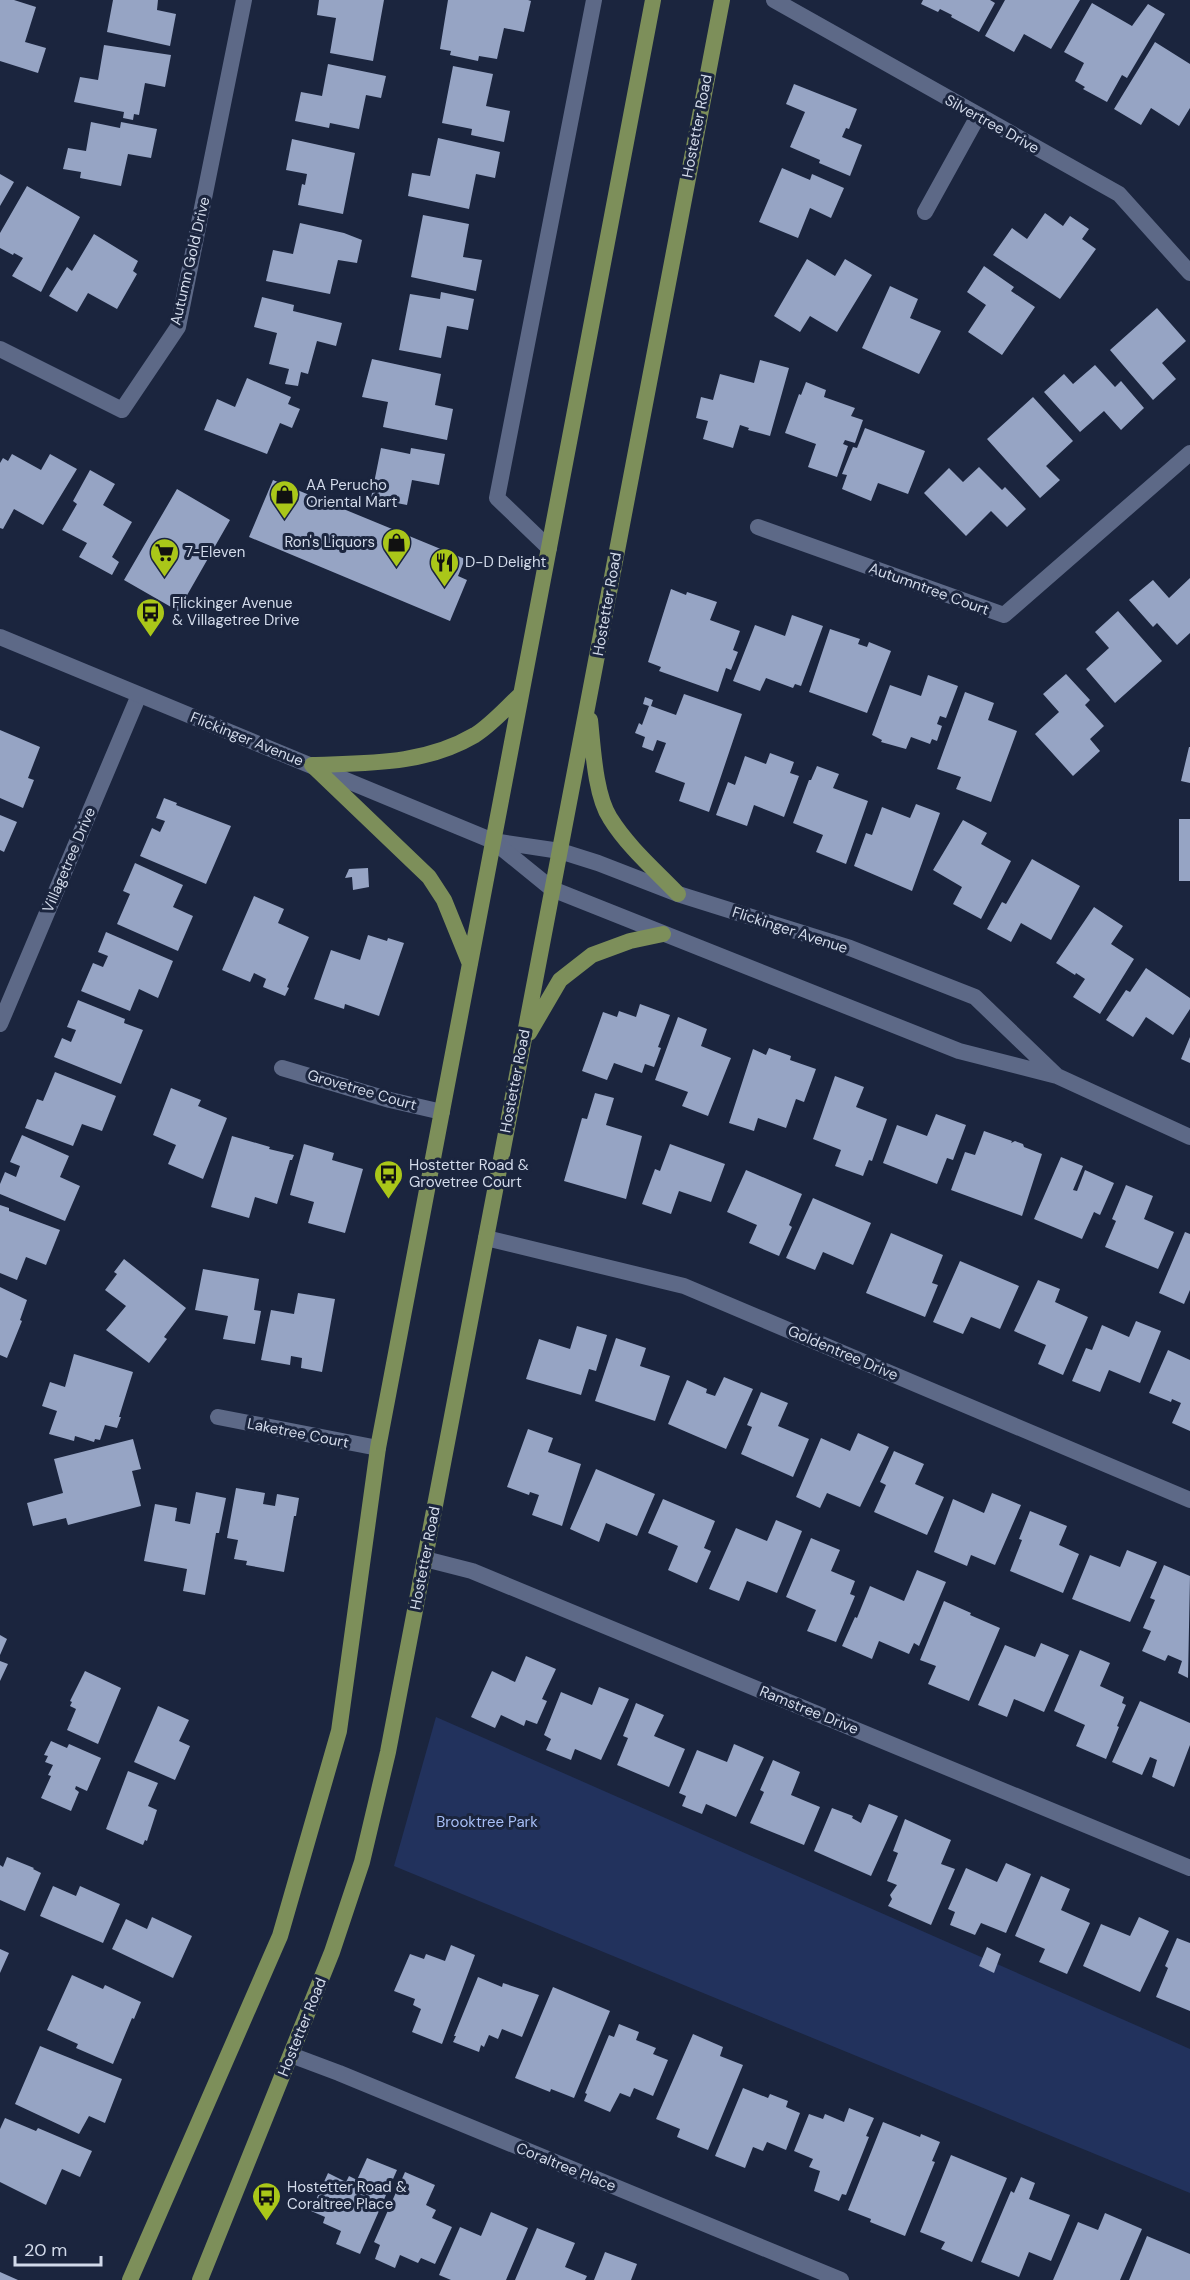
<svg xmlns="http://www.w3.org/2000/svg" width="1190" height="2280" font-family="'DM Sans',sans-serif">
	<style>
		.green { fill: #22325d }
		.building { fill: #96a4c4 }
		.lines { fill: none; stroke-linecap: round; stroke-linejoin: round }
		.minor { stroke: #5d6987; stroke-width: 16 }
		.tertiary { stroke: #5d6987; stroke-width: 16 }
		.secondary { stroke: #5d6987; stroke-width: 16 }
		.primary { stroke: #7d8f5a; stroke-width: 16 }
		.labels { text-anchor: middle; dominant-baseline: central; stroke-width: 6; stroke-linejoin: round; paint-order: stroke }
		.street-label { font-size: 15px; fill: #d2daea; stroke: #1b253e }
		.poi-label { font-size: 15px; fill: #d2daea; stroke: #1b253e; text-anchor: start }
		.park-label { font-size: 15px; fill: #a7bef6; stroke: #1b253e }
	</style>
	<rect width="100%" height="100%" fill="#1b253e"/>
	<path class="green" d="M436,1717L1190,2049V2193L394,1866Z"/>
	<path class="building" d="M0,0H14L36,7L25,42L46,48L38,73L0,61Z
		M113,0H158L157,10L176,14L170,46L107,32Z
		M319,0H384L373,61L330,53L336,18L317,15Z
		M448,0H528L531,1L524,32L504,28L497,59L479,56L478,61L450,55L451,51L440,49Z
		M923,0H990L995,3L979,32L951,17L952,15L940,9L938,12L921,4Z
		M1005,0H1080L1051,49L1024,34L1014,52L985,36Z
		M1092,3L1132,26L1148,4L1165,14L1127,78L1122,75L1107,102L1083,89L1085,87L1075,81L1084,63L1064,52Z
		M1155,42L1190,64V108L1179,126L1151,108L1141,125L1114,109Z
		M104,45L171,55L165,87L145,83L139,115L134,114L133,120L123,118L124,112L74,102L80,77L98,80Z
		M328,64L386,76L381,98L366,95L359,129L330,123L329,128L295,121L301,92L322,96Z
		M453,66L493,74L486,106L510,111L504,142L471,135L472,129L442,123Z
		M794,84L857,109L849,129L846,128L842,137L862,145L850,176L819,163L820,160L790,147L805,112L786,104Z
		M91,122L120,128L121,122L157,129L151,158L128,154L121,186L80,178L81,172L63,169L68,148L86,151Z
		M438,138L500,152L495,178L476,174L469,209L408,196L412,173L430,176Z
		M292,139L355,153L343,214L298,205L302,184L305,185L307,174L286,170Z
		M782,168L810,180L812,174L844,188L831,218L810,208L798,238L759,222Z
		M0,174L14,182L0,206Z
		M27,186L80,217L41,292L12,276L23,258L14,253L13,255L0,248V233Z
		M1045,213L1063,226L1070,216L1089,229L1082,239L1096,249L1060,299L993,255L1012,228L1027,239Z
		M423,215L469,224L463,257L482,260L476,291L411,277Z
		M300,223L344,233L362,240L357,263L338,260L330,294L266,281L273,250L293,254Z
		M94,234L138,261L133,271L137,274L117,309L88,293L77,312L49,296L67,267L72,271Z
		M807,259L835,276L845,259L872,275L837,332L810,316L800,332L774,316Z
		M984,266L1014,287L1011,291L1035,307L1002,355L968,332L986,305L967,292Z
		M890,286L918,299L910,318L941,331L919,374L862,348Z
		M441,292L474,299L468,330L447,326L441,358L399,350L410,294L440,299Z
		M262,297L294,305L293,311L342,323L336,346L317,341L308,374L301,372L298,386L285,384L289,369L269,364L277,333L254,327Z
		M1157,308L1186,341L1162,363L1176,379L1153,400L1110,350Z
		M372,359L441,374L435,405L453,409L447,440L383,427L388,402L362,397Z
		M760,360L789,368L770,436L748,430L749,428L740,425L733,448L703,439L708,421L696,418L701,397L713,400L720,374L754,383Z
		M1095,365L1115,387L1121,381L1144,408L1121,430L1104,411L1080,432L1044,392L1064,374L1073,384Z
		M247,378L291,397L288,404L300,409L292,428L280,423L267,454L204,430L217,399L235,407Z
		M806,382L826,390L824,397L855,408L851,416L863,420L855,443L845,440L843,444L848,446L837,477L808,467L816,444L785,433L799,394L801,395Z
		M1033,397L1073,441L1046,466L1060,480L1040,498L987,439Z
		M865,428L925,451L908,494L878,483L871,501L842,489L847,475L842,474L853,447L857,448Z
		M381,448L410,454L411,448L445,454L439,485L412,480L407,505L371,498Z
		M12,454L41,470L50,454L77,469L43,525L14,509L3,529L0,528V463L3,458L8,461Z
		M979,467L1002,490L1005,487L1026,509L1007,527L991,511L966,536L924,493L949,468L963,482Z
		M90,470L115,484L103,505L132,522L112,557L119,562L112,575L79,557L87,543L62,530L77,504L73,501Z
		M273,480L465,559L458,576L467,580L450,621L249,537Z
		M177,489L230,520L178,611L124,580Z
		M1190,578V633L1177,645L1157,623L1153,627L1129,600L1153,580L1169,598Z
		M671,589L686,595L687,592L717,602L710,620L740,631L733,650L738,652L731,670L726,668L718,692L659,671L661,667L648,662Z
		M1118,611L1162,661L1115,703L1086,669L1109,648L1095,632Z
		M792,615L823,626L801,686L795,684L793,688L766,678L760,691L733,681L755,625L785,636Z
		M830,629L860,639L858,644L867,647L869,642L891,651L867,713L809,692Z
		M1066,674L1090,700L1085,705L1104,726L1090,739L1100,751L1073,776L1035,734L1059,712L1043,694Z
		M928,675L958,686L946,718L940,716L937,724L942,726L937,741L932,739L930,744L911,737L906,749L881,742L882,740L872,735L890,685L921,696Z
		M965,692L994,703L988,720L1017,731L991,802L956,789L961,777L937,769Z
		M684,694L742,714L709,812L679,801L685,783L655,772L666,743L657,740L653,751L642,747L645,737L635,733L639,723L642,725L649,706L643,704L645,697L653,700L651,706L676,715Z
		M0,730L40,747L28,778L34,780L23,808L0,798Z
		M1189,747H1190V783L1181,781Z
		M770,753L794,762L790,773L799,776L784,817L754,805L747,826L716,815L728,782L735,785L745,756L766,764Z
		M817,766L839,774L833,788L868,801L846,864L816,852L823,835L793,823L809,780H811Z
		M164,798L177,803L176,805L231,826L206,884L140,856L152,828L160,832L165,821L156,818Z
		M916,804L940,813L912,891L854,866L866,833L872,835L882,807L910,818Z
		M0,815L17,822L4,852L0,850Z
		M1179,819H1190V881H1179Z
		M963,820L987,833L981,844L1011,861L981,919L953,904L962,887L933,870Z
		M1032,859L1080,886L1051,940L1021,923L1011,942L987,929L1002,902L1006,904Z
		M135,863L183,885L173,907L193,916L178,951L117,924L130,894L123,891Z
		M368,868L369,887L353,890L352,877L345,878L349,869Z
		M254,896L284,909L278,923L309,937L287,987L289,988L285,996L263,987L266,979L254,973L250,982L222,970Z
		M1094,907L1123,926L1111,944L1134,959L1100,1014L1073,997L1085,979L1076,973L1075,975L1056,963Z
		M106,932L173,961L158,998L139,989L130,1011L81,991L93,963L103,967L108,956L98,952Z
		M368,935L387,941L388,938L404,943L379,1016L345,1004L344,1009L314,999L331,950L360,960Z
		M1146,968L1190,998V1009L1173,1035L1146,1017L1133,1037L1106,1020L1126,990L1130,992Z
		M78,1000L125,1019L124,1023L143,1030L121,1084L54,1057L62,1038L71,1042L76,1030L67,1027Z
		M640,1004L670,1015L658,1047L661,1048L654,1067L645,1064L642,1073L614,1063L607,1080L582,1071L603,1012L617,1017L619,1011L636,1017Z
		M678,1017L707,1029L701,1046L731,1058L708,1116L682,1106L688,1092L655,1080Z
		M1190,1037V1063L1181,1059Z
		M769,1048L791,1056L790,1060L816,1069L804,1102L796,1099L786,1128L758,1118L754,1131L729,1123L753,1049L766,1055Z
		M55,1072L116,1096L102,1131L82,1124L73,1146L25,1128L37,1099L43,1101Z
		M835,1076L864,1087L856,1107L887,1119L872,1161L869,1160L863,1176L835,1166L841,1150L813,1139Z
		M171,1088L201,1100L198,1106L227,1118L203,1179L168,1164L176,1145L153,1135Z
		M595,1093L614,1098L606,1125L642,1136L626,1199L564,1181L582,1118L587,1119Z
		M936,1114L966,1125L953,1160L947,1158L937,1184L883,1163L897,1125L927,1136Z
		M984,1131L1012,1141L1011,1143L1015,1141L1023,1144L1024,1147L1042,1154L1022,1216L951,1190L965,1152L975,1155Z
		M22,1135L69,1156L60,1177L80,1186L65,1221L0,1194V1184L5,1172L16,1177L20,1166L10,1162Z
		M232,1136L270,1147L269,1149L294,1155L292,1160H290L277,1204L255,1197L249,1218L211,1207Z
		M304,1144L334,1153L332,1160L363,1169L345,1233L308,1223L314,1202L290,1195Z
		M670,1144L725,1164L711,1202L679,1191L671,1214L642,1204L655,1169L660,1171Z
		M1061,1157L1083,1166L1073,1190L1077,1191L1085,1170L1114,1183L1100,1215L1094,1212L1082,1239L1034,1219Z
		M746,1170L802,1194L789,1225L792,1227L779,1256L749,1243L757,1225L727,1212Z
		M1126,1185L1153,1196L1144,1219L1174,1232L1158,1269L1105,1247L1116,1221L1112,1219Z
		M813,1198L871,1223L853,1265L823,1252L815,1270L786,1258Z
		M0,1205L9,1208V1211L60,1230L46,1265L26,1257L17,1280L0,1273Z
		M1185,1232L1190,1234V1290L1184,1304L1159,1293Z
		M891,1233L943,1255L932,1283L938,1285L925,1317L866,1293Z
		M124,1259L186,1308L164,1337L167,1339L149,1363L106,1330L126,1306L105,1290L117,1274L114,1272Z
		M960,1261L1019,1286L1000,1329L971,1317L963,1334L933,1322Z
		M203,1269L259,1279L254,1310L261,1311L255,1344L223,1339L228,1316L195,1310Z
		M1038,1280L1060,1289L1055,1302L1088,1317L1063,1375L1038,1364L1046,1345L1014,1331Z
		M0,1287L27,1300L20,1320L22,1321L7,1358L0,1355Z
		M298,1293L335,1299L322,1372L301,1368L302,1358L291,1356L290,1365L261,1360L271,1310L294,1314Z
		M1136,1321L1161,1331L1140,1383L1109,1370L1100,1392L1072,1381L1086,1348L1092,1350L1102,1325L1129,1337Z
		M577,1326L607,1335L596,1371L589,1369L581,1395L526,1379L539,1339L570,1349Z
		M616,1338L646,1348L640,1366L670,1376L655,1421L595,1401Z
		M1168,1350L1190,1360V1431L1172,1423L1181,1403L1172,1399L1171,1402L1149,1393Z
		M74,1354L133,1372L119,1417H121L117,1428L105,1425L100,1440L95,1439L94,1442L75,1436L74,1441L49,1434L57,1411L42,1406L50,1382L65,1387Z
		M724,1377L753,1389L726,1449L668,1424L687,1380L707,1389L706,1393L715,1396Z
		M761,1392L788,1403L778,1426L809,1439L793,1477L741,1454L752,1427L747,1425Z
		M528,1429L553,1438L548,1452L581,1464L562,1526L532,1515L539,1495L530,1492L529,1495L507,1487Z
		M858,1433L889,1447L860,1507L827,1493L820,1508L796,1497L821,1438L850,1451Z
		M133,1439L141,1469L132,1471L141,1506L68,1525L66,1518L33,1526L27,1503L63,1493L54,1459Z
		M894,1451L924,1464L915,1484L944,1497L927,1535L874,1512L886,1485L880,1482Z
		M596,1469L655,1494L637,1536L606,1523L599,1542L570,1529Z
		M236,1488L265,1493L263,1504L275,1506L277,1494L299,1498L296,1516H294L284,1572L246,1565L247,1561L234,1559L238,1540L227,1538Z
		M196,1492L226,1498L219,1533H216L205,1595L183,1591L187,1569L144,1561L155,1504L177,1508L175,1521L190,1524Z
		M992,1493L1021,1505L995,1565L971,1555L967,1566L934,1552L953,1499L984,1513Z
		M663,1499L715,1521L704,1548L711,1551L697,1583L668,1570L678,1546L648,1533Z
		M1030,1511L1067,1526L1059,1545L1079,1554L1063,1593L1010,1571L1022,1540L1019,1539Z
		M776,1520L802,1531L777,1593L747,1581L739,1601L709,1589L736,1528L767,1541Z
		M811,1538L840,1550L831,1571L855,1581L850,1594L855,1596L836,1642L807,1631L816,1610L786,1597Z
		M1127,1550L1157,1562L1130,1622L1072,1599L1090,1555L1120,1567Z
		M1164,1565L1190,1576L1188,1678L1178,1673L1182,1661L1168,1655L1165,1661L1142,1651L1151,1631L1143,1628L1155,1600L1150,1598Z
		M917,1570L946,1582L919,1646L914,1643L909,1654L879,1641L872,1659L842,1646L855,1617L857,1618L870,1586L904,1601Z
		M944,1601L971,1613L970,1615L1000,1628L969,1701L928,1684L936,1666L920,1660Z
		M0,1635L7,1639L0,1655Z
		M1041,1643L1069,1655L1044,1712L1014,1699L1007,1717L978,1705L1005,1645L1035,1657Z
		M1080,1650L1110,1663L1100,1686L1124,1697L1122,1703L1126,1705L1117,1726L1119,1727L1106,1759L1076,1746L1085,1725L1054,1711Z
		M526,1656L556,1669L542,1699L547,1701L537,1724L526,1720L524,1726L501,1715L495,1728L471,1717L492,1671L515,1682Z
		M0,1661L8,1664L0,1681Z
		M85,1671L121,1688L98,1744L67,1730L76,1709L70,1706L72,1702L70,1701Z
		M599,1687L629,1699L601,1760L575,1749L571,1760L546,1750L551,1739L544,1735L561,1692L592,1705Z
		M1140,1701L1190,1723V1745L1174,1787L1152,1777L1157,1760L1150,1757L1142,1775L1112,1762Z
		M636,1703L664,1715L654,1736L685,1749L669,1787L617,1765L628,1738L623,1736Z
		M158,1706L189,1720L179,1741L190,1746L175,1780L134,1762Z
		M51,1741L67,1748L69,1744L101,1758L87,1791L76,1786L75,1789L79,1792L71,1811L41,1798L51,1776L48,1775L53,1765L45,1762L48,1756L44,1755Z
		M734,1744L764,1757L736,1817L706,1804L702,1814L682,1806L686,1796L679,1793L697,1750L727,1762Z
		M773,1760L800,1772L791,1795L820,1807L804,1845L750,1823L764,1792L760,1790Z
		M128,1771L158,1783L148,1806L157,1810L147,1841L145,1840L143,1845L106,1829Z
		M869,1804L898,1816L871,1876L814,1851L832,1808L853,1816L852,1818L861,1823Z
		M905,1819L951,1840L941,1864L955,1869L931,1925L888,1906L892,1899L890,1895L897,1885L887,1881L898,1853L893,1851Z
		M7,1857L34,1868L33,1869L41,1873L25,1911L0,1900V1865L3,1867Z
		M1006,1863L1031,1874L1006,1933L981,1923L975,1935L950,1925L955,1912L948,1909L966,1868L997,1882Z
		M1041,1876L1070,1889L1061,1910L1090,1923L1067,1974L1039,1962L1045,1949L1015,1936Z
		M53,1886L76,1896L80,1886L120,1904L103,1943L40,1916Z
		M152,1917L192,1936L173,1978L112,1949L126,1919L147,1929Z
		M1139,1917L1169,1931L1140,1992L1083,1966L1101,1924L1130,1936Z
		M1177,1938L1190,1943V2011L1156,1997L1168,1968L1165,1966Z
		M451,1945L475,1955L442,2044L412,2032L421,2009L413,2005L415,1999L394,1991L410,1954L424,1959L426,1954L445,1961Z
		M987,1947L1001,1954L994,1973L979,1966Z
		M0,1949L9,1953L0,1973Z
		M72,1975L103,1989L105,1985L141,2002L134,2019L132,2018L113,2064L76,2048L78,2044L47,2030Z
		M478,1977L502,1987L503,1983L539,1995L522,2037L502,2029L498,2039L489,2035L484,2047L481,2045L479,2052L453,2042L456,2036H454Z
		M553,1987L610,2011L574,2098L551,2089L550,2092L515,2078Z
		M619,2024L639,2032L636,2040L656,2048L653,2054L668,2060L653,2096L634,2088L630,2097L620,2093L610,2112L584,2101L587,2094L585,2093L609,2035L614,2037Z
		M693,2034L723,2047L720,2056L743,2065L708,2150L677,2137L680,2129L656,2119Z
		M40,2046L122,2079L105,2123L89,2116L79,2134L15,2104Z
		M743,2088L768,2098L770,2094L788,2101L786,2107L800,2113L786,2150L767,2142L763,2151L753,2147L745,2168L715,2156Z
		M849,2108L874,2118L866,2136L869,2137L846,2195L842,2194L839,2201L814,2191L820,2171L809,2167L813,2159L794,2151L809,2114L823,2119L825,2114L844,2122Z
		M5,2118L36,2131L38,2128L92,2151L80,2177L62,2169L46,2205L0,2182V2129Z
		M883,2122L920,2137L921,2134L940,2142L932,2161L935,2162L905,2236L870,2222L871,2219L848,2210Z
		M951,2155L1007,2178L972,2262L941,2249L945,2242L920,2232Z
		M367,2158L397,2170L360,2254L336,2244L341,2231L323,2223L325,2217L311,2211L328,2173L346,2182L349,2176L357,2180Z
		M405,2172L435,2185L426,2205L436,2210L432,2218L452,2227L435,2264L421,2258L418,2263L400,2255L395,2268L375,2259L380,2245L374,2242Z
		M1021,2177L1035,2183L1029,2199L1070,2215L1051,2261L1029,2252L1019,2277L981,2262L1011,2191L1014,2193Z
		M491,2212L528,2228L506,2280H451L439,2275L460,2227L481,2236Z
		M1105,2213L1142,2229L1120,2280H1053L1078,2222L1098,2230Z
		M537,2228L575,2243L565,2267L587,2276L585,2280H515Z
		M1147,2236L1190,2254V2280H1129Z
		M605,2252L637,2264L631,2280H594Z
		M0,2272L18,2280H0Z"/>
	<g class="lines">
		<path class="minor" d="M774,0L1119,194L1190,273
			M925,212L978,116
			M0,349L122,410L178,327L244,0
			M758,527L1004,615L1190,453
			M549,548L497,498L594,0
			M0,1024L139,695
			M282,1068L390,1100L442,1112
			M486,1238L684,1286L1190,1500
			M218,1417L378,1448
			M425,1559L472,1571L1190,1868
			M291,2055L339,2073L841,2280"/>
		<path class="tertiary" d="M493,841L560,851L598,863L678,894L850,948L975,997L1056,1075
			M552,889L959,1051L1057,1076L1190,1137"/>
		<path class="secondary" d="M0,637L493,841L552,889"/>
		<path class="primary" d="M590,720C593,747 595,795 610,818C628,847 655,870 678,894
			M312,765L429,877L444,900L470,964
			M312,765C369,763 424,765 475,735C491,725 506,708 520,695
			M529,1033L560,980L592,955L630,941L663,934
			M130,2280L280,1936L339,1731L378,1448L653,0
			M200,2280L332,1952L362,1862L388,1752L722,0"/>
	</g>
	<defs>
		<symbol id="shop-pin" viewBox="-11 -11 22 30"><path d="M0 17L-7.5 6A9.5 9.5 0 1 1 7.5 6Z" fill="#aac719" stroke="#1b253e"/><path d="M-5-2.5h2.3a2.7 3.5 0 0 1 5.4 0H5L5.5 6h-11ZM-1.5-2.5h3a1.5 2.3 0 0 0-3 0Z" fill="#111"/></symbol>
		<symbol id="supermarket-pin" viewBox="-11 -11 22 30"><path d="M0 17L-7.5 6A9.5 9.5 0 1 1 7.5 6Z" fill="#aac719" stroke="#1b253e"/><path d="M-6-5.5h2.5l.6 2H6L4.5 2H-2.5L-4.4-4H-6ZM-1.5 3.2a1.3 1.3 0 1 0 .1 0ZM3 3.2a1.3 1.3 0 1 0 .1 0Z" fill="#111"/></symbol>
		<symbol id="restaurant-pin" viewBox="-11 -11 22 30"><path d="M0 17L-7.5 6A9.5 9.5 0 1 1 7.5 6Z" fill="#aac719" stroke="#1b253e"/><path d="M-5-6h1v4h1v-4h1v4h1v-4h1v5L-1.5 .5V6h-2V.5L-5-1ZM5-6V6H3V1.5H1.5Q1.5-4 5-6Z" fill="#111"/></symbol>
		<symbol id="bus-pin" viewBox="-11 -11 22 30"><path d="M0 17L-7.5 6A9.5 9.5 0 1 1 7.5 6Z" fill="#aac719" stroke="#1b253e"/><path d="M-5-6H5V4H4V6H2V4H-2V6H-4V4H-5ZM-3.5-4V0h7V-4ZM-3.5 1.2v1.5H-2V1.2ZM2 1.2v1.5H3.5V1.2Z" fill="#111"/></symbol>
	</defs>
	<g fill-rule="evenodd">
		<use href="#shop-pin" x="268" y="478" width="33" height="45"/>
		<use href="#shop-pin" x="380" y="526" width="33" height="45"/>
		<use href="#supermarket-pin" x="148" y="536" width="33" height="45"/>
		<use href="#restaurant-pin" x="428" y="546" width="33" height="45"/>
		<use href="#bus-pin" x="134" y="596" width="33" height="45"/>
		<use href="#bus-pin" x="372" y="1158" width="33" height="45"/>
		<use href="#bus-pin" x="250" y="2180" width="33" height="45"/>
	</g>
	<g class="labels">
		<g class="street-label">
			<text transform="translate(992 124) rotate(29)">Silvertree Drive</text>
			<text transform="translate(697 126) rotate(-79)">Hostetter Road</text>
			<text transform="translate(190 261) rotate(-77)">Autumn Gold Drive</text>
			<text transform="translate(929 589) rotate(20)">Autumntree Court</text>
			<text transform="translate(607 604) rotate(-80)">Hostetter Road</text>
			<text transform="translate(247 739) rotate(22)">Flickinger Avenue</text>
			<text transform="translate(69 860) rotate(-67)">Villagetree Drive</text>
			<text transform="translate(790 930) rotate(18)">Flickinger Avenue</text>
			<text transform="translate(515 1081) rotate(-79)">Hostetter Road</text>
			<text transform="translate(362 1090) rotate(16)">Grovetree Court</text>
			<text transform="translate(843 1353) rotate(23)">Goldentree Drive</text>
			<text transform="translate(298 1433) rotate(11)">Laketree Court</text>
			<text transform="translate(425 1558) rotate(-79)">Hostetter Road</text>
			<text transform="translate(809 1710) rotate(22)">Ramstree Drive</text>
			<text transform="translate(302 2027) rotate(-68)">Hostetter Road</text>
			<text transform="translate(566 2167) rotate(22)">Coraltree Place</text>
		</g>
		<g class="poi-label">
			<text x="306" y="485">AA Perucho<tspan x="306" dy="17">Oriental Mart</tspan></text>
			<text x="375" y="542" text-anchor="end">Ron's Liquors</text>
			<text x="185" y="552">7-Eleven</text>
			<text x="465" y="562">D-D Delight</text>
			<text x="172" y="603">Flickinger Avenue<tspan x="172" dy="17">&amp; Villagetree Drive</tspan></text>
			<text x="409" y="1165">Hostetter Road &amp;<tspan x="409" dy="17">Grovetree Court</tspan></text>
			<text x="287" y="2187">Hostetter Road &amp;<tspan x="287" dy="17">Coraltree Place</tspan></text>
		</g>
		<g class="park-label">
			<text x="487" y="1822">Brooktree Park</text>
		</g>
	</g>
	<path d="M15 2256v9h86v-9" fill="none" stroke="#d2daea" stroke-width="3"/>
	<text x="24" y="2256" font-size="18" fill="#d2daea" stroke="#1b253e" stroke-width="4.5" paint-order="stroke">20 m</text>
</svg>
